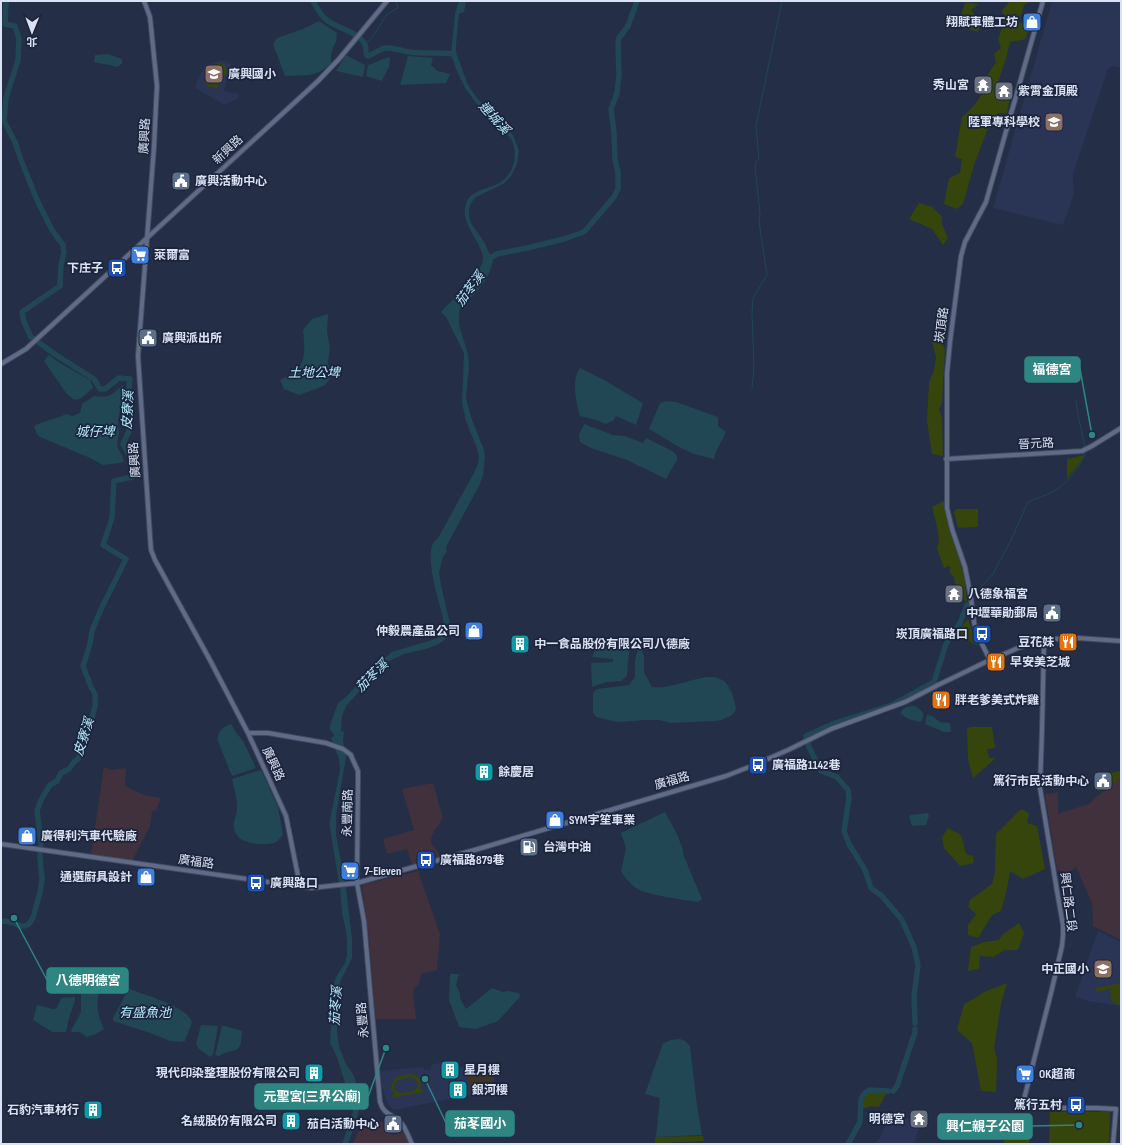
<svg xmlns="http://www.w3.org/2000/svg" width="1122" height="1145" font-family="'Sofia Sans Condensed','Noto Sans TC',sans-serif">
	<style>
		.commercial { fill: #423327 }
		.industrial { fill: #41313c }
		.built { fill: #2a3555 }
		.green { fill: #36450c; fill-rule: evenodd }
		.water { fill: #204753 }
		.lines { fill: none; stroke-linecap: round; stroke-linejoin: round }
		.stream { stroke: #204753; stroke-width: 1 }
		.river { stroke: #204753; stroke-width: 5.5 }
		.tertiary-casing { stroke: #434a60; stroke-width: 6 }
		.tertiary { stroke: #606b88; stroke-width: 4 }
		.labels { text-anchor: middle; dominant-baseline: central; stroke-width: 3.5; stroke-linejoin: round; paint-order: stroke }
		.poi-label { font-size: 12px; font-weight: bold; fill: #dbe2f3; stroke: #1b243c; text-anchor: start }
		.street-label { font-size: 12px; fill: #dbe2f3; stroke: #1b243c }
		.water-label { font-size: 13px; font-style: italic; fill: #b5ecfe; stroke: #1b243c }
		.leader { fill: none; stroke: #2e8682; stroke-width: 1.5 }
		.callout-dot { fill: #2e8682; stroke: #1b243c; stroke-width: 1.5 }
		.callout { fill: #2e8682; stroke: #2e8682; stroke-width: 1.5 }
		.callout-label { font-size: 13px; text-anchor: middle; font-weight: bold; fill: #fff }
	</style>
	<rect width="100%" height="100%" fill="#242e47"/>
	<path class="commercial" d="M466,1070L475,1074H494V1088L471,1095Z"/>
	<path class="industrial" d="M104,767L111,770L126,768L125,786L143,795L161,798L156,810L152,811L150,826L132,861L91,854Z
		M1121,778V940L1093,926L1092,903L1076,867L1067,874L1057,869L1045,794L1058,792V789V814H1060V813L1089,804L1097,796L1105,791L1111,785Z
		M433,783L443,818L432,835L431,841V843L442,857L412,865L407,849L387,854L383,839L414,830L402,789Z
		M418,871L440,934L437,970L421,974L419,984L413,990L416,1019H376L368,929L362,887L363,885Z
		M362,1122H383L388,1124L390,1134L393,1135L403,1132L409,1144H353Z"/>
	<path class="built" d="M1052,1H1121V68L1112,66L1108,69L1073,174L1074,194L1063,225L993,208Z
		M219,61H226L231,63L224,91L238,94L239,98L224,105L195,88L196,84L205,65L211,64Z
		M1098,931L1121,942V1006L1089,1001L1075,997Z
		M448,1061L466,1069L471,1095L393,1110L387,1102L382,1087L381,1071L398,1069L423,1067L424,1070L431,1069V1065Z
		M889,1117L902,1118L917,1117L919,1128L914,1144H875L880,1137Z"/>
	<path class="green" d="M1010,1H1030L1024,5L1019,22L1029,26L1026,39L1010,42L1006,59L998,82L999,84V93L1010,97L1007,113H998L990,123L974,165L963,204L957,209L944,204L949,178L960,173L962,159L955,157L962,117C973,108 981,97 987,85L982,77L987,76L996,62L994,54L1001,48L998,40L1006,16L1001,12Z
		M965,2L979,4L971,10L981,23L978,32L958,26Z
		M219,63C223,63 226,66 227,71L216,89L214,87H208L205,82L215,64ZM217,66L222,67L223,72L215,84L210,85L207,80L215,67Z
		M919,203L932,207L942,217V224L948,238L943,245L932,229L909,219Z
		M941,341L945,350L942,403L939,409L942,418L943,456L932,454L927,421L929,382L934,370L936,357L932,342Z
		M1084,455L1081,461L1067,479V459Z
		M944,501C945,525 955,542 961,564C964,576 966,589 967,602L959,597L958,591L953,590V587L955,584L954,577L950,573V566L944,568L937,549L939,540L937,527L932,507Z
		M956,509H978V527L958,528L954,512Z
		M968,619L978,646L956,633Z
		M972,727H992L995,748L987,749L989,758H996L973,778L968,759L967,728Z
		M1121,771V778L1103,791H1098L1096,775Z
		M1021,809L1029,813L1027,823L1037,826L1045,869L1023,879L1010,871L1007,889L1001,911L992,915L978,938L968,935V925L976,914L968,907L970,900L992,884L995,872L996,834Z
		M948,828L961,835L966,854L973,856L974,863L960,866L944,848L942,837Z
		M1019,923L1024,933L1018,950H1005L993,957L980,956L979,969L968,971L971,947L984,942L999,940L1003,934Z
		M1007,983L1001,1004L994,1048L997,1059L996,1092L981,1091L972,1043L957,1030L964,1004L975,998L984,992Z
		M1121,983V1005C1112,1004 1109,998 1111,989L1097,992L1096,988Z
		M411,1074C419,1076 423,1081 419,1089H422L423,1092L393,1098L392,1095L395,1094L391,1088C394,1075 399,1076 411,1074ZM411,1077L415,1079L418,1083C418,1086 417,1088 415,1090C414,1091 411,1091 409,1092C402,1093 395,1095 394,1085L398,1080Z
		M878,1090H888L879,1107L871,1106L862,1109L865,1093Z
		M1050,1112H1110L1109,1144H1049Z
		M1006,1114L1033,1124L1029,1144H1004Z
		M703,1136L704,1141L655,1143V1137Z"/>
	<path class="water" d="M459,1H466L464,12L459,14L456,45V52L468,85L477,98L496,118L513,135L517,145L519,151L517,164L511,176L503,184L476,197L471,203L469,209V217L471,223L484,242L493,261C488,283 475,293 460,309L459,315V325L468,354L469,366L466,398L471,417L484,450L485,458L483,475L479,486L448,543L446,548L447,551L443,557L439,572L441,585L450,624V635L439,644L426,649L404,654L391,660L380,669L346,706L342,716L341,731L344,732L343,741L346,757L336,815V835L346,888L352,939V958L341,980L339,988L337,1032L339,1046L346,1064L353,1074L355,1078L360,1104L356,1122L348,1144H342L353,1112V1095L345,1083L337,1057L330,1043L332,1007L334,984L336,977L345,963L347,955V938L344,921L342,913L340,889L330,828V820L340,770L339,759L331,738L334,736L333,733L330,730V725L338,703L345,698L372,668L392,652L438,638L443,631L445,627C442,609 423,557 434,542C435,540 437,539 438,538L475,471L478,463L479,457L477,449L466,421L462,403L464,353L446,317L441,312C454,297 474,282 482,264C489,246 456,225 467,201C473,189 491,189 501,182C514,173 519,153 511,139L476,103L465,88L456,69L451,54L455,14Z
		M319,21L337,33L336,41L331,54V64L320,72L309,75L285,76L273,44L277,38L303,29Z
		M108,54L122,59V63L118,67L94,62L95,55Z
		M346,55L365,65L363,77L336,71Z
		M408,56L433,58L431,65L438,71L450,74L446,83L400,85Z
		M390,57L389,67L382,81L366,76L368,65C375,63 382,59 390,57Z
		M328,314L327,332L330,347L328,362L330,375L329,380L325,385L316,389L299,395L284,389L280,380C286,377 292,374 297,370C307,360 304,343 303,330L312,319Z
		M49,355L60,363L90,380L93,388L80,399L74,400L66,393L44,361Z
		M580,368L604,380L643,403L636,425L616,416L614,420L606,424L596,420L580,416C576,403 571,379 580,368Z
		M123,385V395L118,420L119,434L117,443L118,448L123,458L124,461L121,463L103,465L88,457L40,437L37,434L34,427L35,425L67,414L72,416L80,413L82,404L94,396C111,398 111,395 123,385Z
		M666,401L676,402L718,417V426L726,432L715,454L714,459L694,454L679,447L649,429L660,403Z
		M584,424L613,435L625,436L643,443L646,438L674,452L677,456V460L666,479L627,460L591,448L580,442L579,435Z
		M601,643L630,648L628,661L627,676L621,681L606,682L592,687L591,663L613,662V659L592,657L596,648Z
		M639,643L644,656V672L652,687C656,687 660,688 664,687C699,682 728,658 736,710L731,716L721,720L714,721L671,723L659,720H645L618,722L596,717L593,713V693L597,689L629,685L635,677V661Z
		M914,706C922,710 926,713 921,722L908,719L901,714V711L906,707Z
		M927,715L932,716L940,722L950,723L951,732H944L925,724Z
		M231,724L235,731L243,741L256,768L232,776L218,741C217,731 223,727 231,724Z
		M261,770L278,807L283,834C278,843 274,844 263,844C248,844 232,840 234,822C235,817 237,812 237,806C237,798 234,788 232,779Z
		M665,812L677,834L683,850V854L702,899L698,902C685,900 646,895 636,888C630,884 625,877 621,872L626,848L621,833Z
		M928,813L929,816L926,825L912,826L909,816L911,815Z
		M450,974H459L456,985L460,993V998L466,1009L492,988L503,992L508,991L519,993L520,997L498,1021L476,1029L459,1027L449,1000Z
		M96,988L99,994C95,1007 99,1018 104,1029L96,1034L87,1037L80,1032H72L71,1031L81,1012V993Z
		M130,989C147,996 186,1006 192,1022L185,1041L181,1042L170,1041L150,1033L113,1021V1018L128,990Z
		M75,997V1000L69,1018L66,1032H52L33,1020L37,1005L53,1009L57,1008L61,998Z
		M201,1025L218,1026L213,1055L210,1057L198,1048L196,1044Z
		M222,1026H225L242,1031C241,1058 234,1046 219,1056L215,1055Z
		M680,1039L685,1041L690,1046L697,1105L702,1135L656,1137L660,1098L645,1094L663,1043L671,1040Z"/>
	<g class="lines">
		<path class="stream" d="M365,45L374,35L387,14L398,8L396,1
			M752,388L754,368L752,313L753,298L767,275L759,222L760,214L755,167L756,162L759,159L756,126L782,1
			M1076,401L1079,421L1082,432L1085,448
			M972,598L981,587L993,574L1011,540L1028,502C1037,498 1048,495 1056,490C1065,485 1086,461 1085,451
			M967,605L969,602"/>
		<path class="river" d="M313,1C317,9 321,16 328,21C338,28 361,33 365,45C366,47 366,51 366,54L368,56C374,54 380,49 385,48C393,47 402,51 410,52C425,54 440,52 454,54
			M488,259L497,254L527,248L564,239L584,232L614,197L618,189V173L615,159L614,132L611,109L617,93L619,75L618,42L619,38L628,26L637,1
			M1,922L4,921L14,923L20,926H25L29,924L33,918L40,892L42,880L40,857L41,844L37,810L42,798L50,785L57,781L61,773L69,769L74,762L79,758L80,750L89,730L95,706V694L91,687L83,666L90,644L92,631L101,609L126,559L103,545L112,518L114,481L132,477L131,458L123,444L129,431L128,395L130,379L119,378L105,389H100L94,379L56,355L31,337L24,322L22,312L60,286L61,265L64,252L63,245L52,230L37,200L21,160L15,142L4,121L6,98L18,60L19,39L15,26L5,24L6,1
			M915,1023L914,996L918,965L914,947L902,920L882,896L871,888L865,870L849,844L844,831L849,798L848,790L837,777L821,771L809,747L806,736L835,723L892,705L934,682L946,644L960,623L967,605
			M893,1091L897,1086L915,1032V1029
			M848,1144L860,1122L861,1099L864,1094L869,1090L888,1091"/>
		<defs>
			<path id="tertiary" d="M144,1L150,17L157,86L156,105L154,147L138,356L150,536L151,550L155,560L211,662L248,733L286,816L300,886
				M1,364L26,349L318,81L339,59L387,1
				M946,459L1082,451L1092,446L1121,428
				M1044,640L1042,730L1040,788L1057,891L1063,925V935L1062,946L1051,993L1022,1107L1056,1108H1096L1116,1109L1113,1144
				M990,660L977,634L974,622L971,598L965,567L952,529L947,508V373L950,342L961,256L965,242L986,202L1043,1
				M248,733H268L326,743L343,749L351,755L352,758L358,771V780L357,883L364,921L380,1102C384,1116 394,1114 402,1124C406,1129 409,1138 412,1144
				M1,844L311,888L357,883L478,849L726,776L754,765L788,750L831,729L905,702L938,685L990,660L1018,648L1044,640L1053,639L1077,638L1121,641"/>
		</defs>
		<use href="#tertiary" class="tertiary-casing"/>
		<use href="#tertiary" class="tertiary"/>
	</g>
	<defs>
		<symbol id="shop-square" viewBox="-11 -11 22 22"><rect x="-9" y="-9" width="18" height="18" rx="4" fill="#3f7fe0" stroke="#1b243c"/><path d="M-5-2.5h2.3a2.7 3.5 0 0 1 5.4 0H5L5.5 6h-11ZM-1.5-2.5h3a1.5 2.3 0 0 0-3 0Z" fill="#fff"/></symbol>
		<symbol id="school-square" viewBox="-11 -11 22 22"><rect x="-9" y="-9" width="18" height="18" rx="4" fill="#8d6e63" stroke="#1b243c"/><path d="M0-5L7-2L0 1L-7-2ZM-4 1L0 2.5L4 1V4Q0 6-4 4Z" fill="#fff"/></symbol>
		<symbol id="temple-square" viewBox="-11 -11 22 22"><rect x="-9" y="-9" width="18" height="18" rx="4" fill="#6b7280" stroke="#1b243c"/><path d="M0-6L5-2H3V0L6.5 2.5H4V6H1.5V3h-3V6H-4V2.5H-6.5L-3 0V-2H-5Z" fill="#fff"/></symbol>
		<symbol id="university-square" viewBox="-11 -11 22 22"><rect x="-9" y="-9" width="18" height="18" rx="4" fill="#8d6e63" stroke="#1b243c"/><path d="M0-5L7-2L0 1L-7-2ZM-4 1L0 2.5L4 1V4Q0 6-4 4Z" fill="#fff"/></symbol>
		<symbol id="civic-square" viewBox="-11 -11 22 22"><rect x="-9" y="-9" width="18" height="18" rx="4" fill="#5c6f8a" stroke="#1b243c"/><path d="M-.6-6.5H3V-4.5H.6V-3L4-1V1h2V6H-6V1h2V-1L-.6-3ZM-1.2 2.5V6h2.4V2.5Z" fill="#fff"/></symbol>
		<symbol id="supermarket-square" viewBox="-11 -11 22 22"><rect x="-9" y="-9" width="18" height="18" rx="4" fill="#3f7fe0" stroke="#1b243c"/><path d="M-6-5.5h2.5l.6 2H6L4.5 2H-2.5L-4.4-4H-6ZM-1.5 3.2a1.3 1.3 0 1 0 .1 0ZM3 3.2a1.3 1.3 0 1 0 .1 0Z" fill="#fff"/></symbol>
		<symbol id="bus-square" viewBox="-11 -11 22 22"><rect x="-9" y="-9" width="18" height="18" rx="4" fill="#1a4fb4" stroke="#1b243c"/><path d="M-5-6H5V4H4V6H2V4H-2V6H-4V4H-5ZM-3.5-4V0h7V-4ZM-3.5 1.2v1.5H-2V1.2ZM2 1.2v1.5H3.5V1.2Z" fill="#fff"/></symbol>
		<symbol id="restaurant-square" viewBox="-11 -11 22 22"><rect x="-9" y="-9" width="18" height="18" rx="4" fill="#e8710a" stroke="#1b243c"/><path d="M-5-6h1v4h1v-4h1v4h1v-4h1v5L-1.5 .5V6h-2V.5L-5-1ZM5-6V6H3V1.5H1.5Q1.5-4 5-6Z" fill="#fff"/></symbol>
		<symbol id="building-square" viewBox="-11 -11 22 22"><rect x="-9" y="-9" width="18" height="18" rx="4" fill="#0f9aa8" stroke="#1b243c"/><path d="M-4-6H4V6H1V3H-1V6H-4ZM-2.5-4.3h1.7v1.8h-1.7ZM.8-4.3h1.7v1.8H.8ZM-2.5-1h1.7V.8h-1.7ZM.8-1h1.7V.8H.8Z" fill="#fff"/></symbol>
		<symbol id="fuel-square" viewBox="-11 -11 22 22"><rect x="-9" y="-9" width="18" height="18" rx="4" fill="#5c6f8a" stroke="#1b243c"/><path d="M-5.5-6h7V0h2V4h1.3V-2.5L3-4.5l.8-.8L6-3V5H2.5V1h-1V6h-7ZM-4.2-4.7v3.2H.2V-4.7Z" fill="#fff"/></symbol>
	</defs>
	<g fill-rule="evenodd">
		<use href="#shop-square" x="1021" y="11" width="22" height="22"/>
		<use href="#school-square" x="203" y="63" width="22" height="22"/>
		<use href="#temple-square" x="972" y="74" width="22" height="22"/>
		<use href="#temple-square" x="993" y="80" width="22" height="22"/>
		<use href="#university-square" x="1043" y="111" width="22" height="22"/>
		<use href="#civic-square" x="170" y="170" width="22" height="22"/>
		<use href="#supermarket-square" x="129" y="244" width="22" height="22"/>
		<use href="#bus-square" x="106" y="257" width="22" height="22"/>
		<use href="#civic-square" x="137" y="327" width="22" height="22"/>
		<use href="#temple-square" x="943" y="583" width="22" height="22"/>
		<use href="#civic-square" x="1041" y="602" width="22" height="22"/>
		<use href="#shop-square" x="463" y="620" width="22" height="22"/>
		<use href="#bus-square" x="971" y="623" width="22" height="22"/>
		<use href="#restaurant-square" x="1057" y="631" width="22" height="22"/>
		<use href="#building-square" x="509" y="633" width="22" height="22"/>
		<use href="#restaurant-square" x="985" y="651" width="22" height="22"/>
		<use href="#restaurant-square" x="930" y="689" width="22" height="22"/>
		<use href="#bus-square" x="747" y="754" width="22" height="22"/>
		<use href="#building-square" x="473" y="761" width="22" height="22"/>
		<use href="#civic-square" x="1092" y="770" width="22" height="22"/>
		<use href="#shop-square" x="544" y="809" width="22" height="22"/>
		<use href="#shop-square" x="16" y="825" width="22" height="22"/>
		<use href="#fuel-square" x="518" y="836" width="22" height="22"/>
		<use href="#bus-square" x="415" y="849" width="22" height="22"/>
		<use href="#supermarket-square" x="339" y="860" width="22" height="22"/>
		<use href="#shop-square" x="135" y="866" width="22" height="22"/>
		<use href="#bus-square" x="245" y="872" width="22" height="22"/>
		<use href="#school-square" x="1092" y="958" width="22" height="22"/>
		<use href="#building-square" x="439" y="1059" width="22" height="22"/>
		<use href="#building-square" x="303" y="1062" width="22" height="22"/>
		<use href="#supermarket-square" x="1014" y="1063" width="22" height="22"/>
		<use href="#building-square" x="447" y="1079" width="22" height="22"/>
		<use href="#bus-square" x="1065" y="1094" width="22" height="22"/>
		<use href="#building-square" x="82" y="1099" width="22" height="22"/>
		<use href="#temple-square" x="908" y="1108" width="22" height="22"/>
		<use href="#building-square" x="280" y="1110" width="22" height="22"/>
		<use href="#civic-square" x="382" y="1113" width="22" height="22"/>
	</g>
	<g class="labels">
		<g class="poi-label">
			<text x="1018" y="22" text-anchor="end">翔賦車體工坊</text>
			<text x="228" y="74">廣興國小</text>
			<text x="969" y="85" text-anchor="end">秀山宮</text>
			<text x="1018" y="91">紫霄金頂殿</text>
			<text x="1040" y="122" text-anchor="end">陸軍專科學校</text>
			<text x="195" y="181">廣興活動中心</text>
			<text x="154" y="255">萊爾富</text>
			<text x="103" y="268" text-anchor="end">下庄子</text>
			<text x="162" y="338">廣興派出所</text>
			<text x="968" y="594">八德象福宮</text>
			<text x="1038" y="613" text-anchor="end">中壢華勛郵局</text>
			<text x="460" y="631" text-anchor="end">仲毅農產品公司</text>
			<text x="968" y="634" text-anchor="end">崁頂廣福路口</text>
			<text x="1054" y="642" text-anchor="end">豆花妹</text>
			<text x="534" y="644">中一食品股份有限公司八德廠</text>
			<text x="1010" y="662">早安美芝城</text>
			<text x="955" y="700">胖老爹美式炸雞</text>
			<text x="772" y="765">廣福路1142巷</text>
			<text x="498" y="772">餘慶居</text>
			<text x="1089" y="781" text-anchor="end">篤行市民活動中心</text>
			<text x="569" y="820">SYM宇笙車業</text>
			<text x="41" y="836">廣得利汽車代驗廠</text>
			<text x="543" y="847">台灣中油</text>
			<text x="440" y="860">廣福路879巷</text>
			<text x="364" y="871">7-Eleven</text>
			<text x="132" y="877" text-anchor="end">通選廚具設計</text>
			<text x="270" y="883">廣興路口</text>
			<text x="1089" y="969" text-anchor="end">中正國小</text>
			<text x="464" y="1070">星月樓</text>
			<text x="300" y="1073" text-anchor="end">現代印染整理股份有限公司</text>
			<text x="1039" y="1074">OK超商</text>
			<text x="472" y="1090">銀河樓</text>
			<text x="1062" y="1105" text-anchor="end">篤行五村</text>
			<text x="79" y="1110" text-anchor="end">石豹汽車材行</text>
			<text x="905" y="1119" text-anchor="end">明德宮</text>
			<text x="277" y="1121" text-anchor="end">名絨股份有限公司</text>
			<text x="379" y="1124" text-anchor="end">茄白活動中心</text>
		</g>
		<g class="street-label">
			<text transform="translate(145 136) rotate(-87)">廣興路</text>
			<text transform="translate(228 150) rotate(-43)">新興路</text>
			<text transform="translate(942 325) rotate(-82)">崁頂路</text>
			<text transform="translate(1036 444) rotate(-3)">晉元路</text>
			<text transform="translate(135 460) rotate(-94)">廣興路</text>
			<text transform="translate(273 764) rotate(65)">廣興路</text>
			<text transform="translate(672 781) rotate(-16)">廣福路</text>
			<text transform="translate(348 813) rotate(-89)">永豐南路</text>
			<text transform="translate(196 862) rotate(8)">廣福路</text>
			<text transform="translate(1068 902) rotate(83)">興仁路二段</text>
			<text transform="translate(363 1020) rotate(-95)">永豐路</text>
		</g>
		<g class="water-label">
			<text transform="translate(494 118) rotate(48)">連城溪</text>
			<text transform="translate(470 289) rotate(-53)">茄苳溪</text>
			<text x="314" y="373">土地公埤</text>
			<text transform="translate(128 410) rotate(-87)">皮寮溪</text>
			<text x="95" y="432">城仔埤</text>
			<text transform="translate(372 676) rotate(-44)">茄苳溪</text>
			<text transform="translate(84 737) rotate(-72)">皮寮溪</text>
			<text transform="translate(336 1006) rotate(-86)">茄苳溪</text>
			<text x="145" y="1013">有盛魚池</text>
		</g>
	</g>
	<path class="leader" d="M1092 435L1080 369M14 918L47 980M386 1048L368 1097M425 1079L446 1123M1079 1125L1032 1126"/>
	<g class="callout-dot">
		<circle cx="1092" cy="435" r="4"/>
		<circle cx="14" cy="918" r="4"/>
		<circle cx="386" cy="1048" r="4"/>
		<circle cx="425" cy="1079" r="4"/>
		<circle cx="1079" cy="1125" r="4"/>
	</g>
	<g class="callout">
		<rect x="1025" y="357" width="55" height="25" rx="4"/>
		<rect x="47" y="968" width="81" height="25" rx="4"/>
		<rect x="255" y="1084" width="113" height="25" rx="4"/>
		<rect x="446" y="1111" width="68" height="25" rx="4"/>
		<rect x="938" y="1114" width="94" height="25" rx="4"/>
	</g>
	<g class="callout-label">
		<text x="1052" y="374">福德宮</text>
		<text x="88" y="985">八德明德宮</text>
		<text x="312" y="1101">元聖宮(三界公廟)</text>
		<text x="480" y="1128">茄苳國小</text>
		<text x="985" y="1131">興仁親子公園</text>
	</g>
	<rect width="1122" height="1145" fill="none" stroke="#dbe2f3" stroke-width="4"/>
	<g transform="translate(32 32) rotate(181)" stroke="#1b243c" stroke-width="3" paint-order="stroke">
	<path d="M0-3L7 15L0 10L-7 15Z" fill="#dbe2f3"/>
	<text y="-6" font-size="11" font-weight="bold" text-anchor="middle" fill="#dbe2f3">北</text>
	</g>
</svg>
